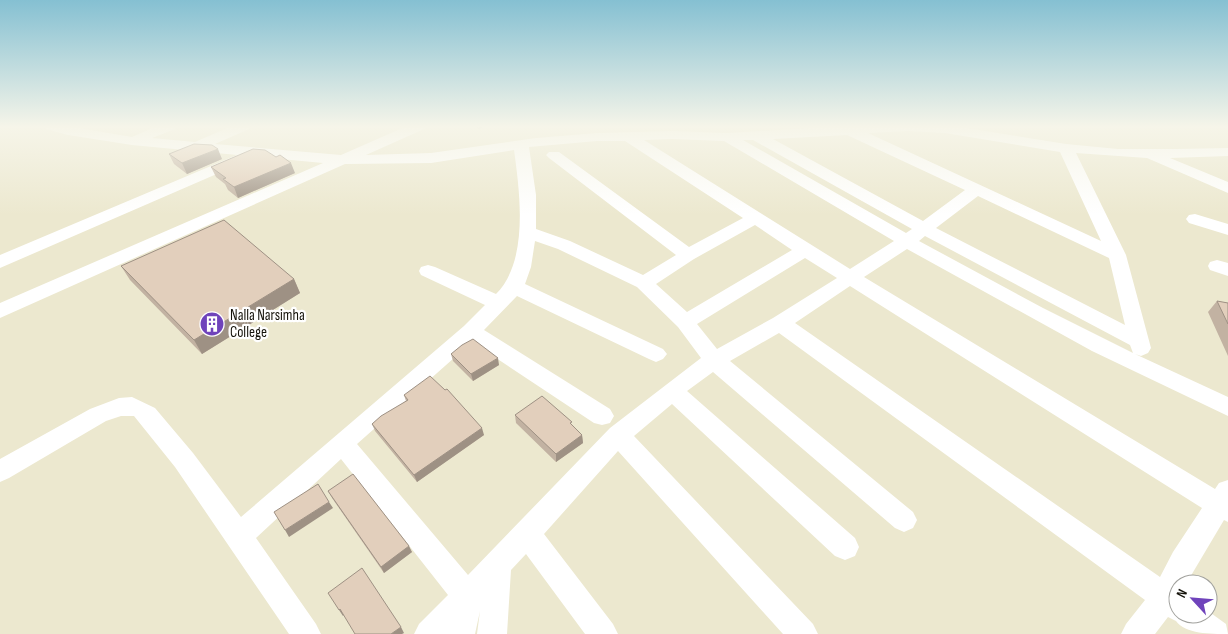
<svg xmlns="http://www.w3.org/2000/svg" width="1228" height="634" font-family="'Sofia Sans Condensed',sans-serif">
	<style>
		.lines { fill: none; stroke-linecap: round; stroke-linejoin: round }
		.minor { fill: #fff; fill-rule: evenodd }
		.wall { fill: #c2b2a2 }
		.shaded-wall { fill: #9e9184 }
		.building { fill: #e2cfbc; stroke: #9e9184 }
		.labels { text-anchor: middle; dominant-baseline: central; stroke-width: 4.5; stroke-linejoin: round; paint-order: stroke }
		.poi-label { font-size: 15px; fill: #15130b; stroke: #fff; text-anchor: start }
	</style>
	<rect width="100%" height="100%" fill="#ece8cf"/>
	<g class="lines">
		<path class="minor" d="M44,126H67L132,137L157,126H177L175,129L152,138L195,142L232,126H251L249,129L215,144L341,155L407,126H426L424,129L366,155L431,153L536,138L597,133L672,131L727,133L845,126H954L1066,144L1118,149H1177L1228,148V156L1170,158L1228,182V193L1147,158L1076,153L1126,255L1151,348L1148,353L1141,356L1135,354L1228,397V416L1092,351L907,249L864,277L1215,489L1219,483L1228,480V522L1224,520L1186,584H1178V614H1208V611L1226,624L1228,634C1211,634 1185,634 1176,621L1168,617L1155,634H1121L1126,624L1145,600L779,333L730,361L913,512L917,520L913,528L904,532L895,528L713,372L687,391L855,538L859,547L855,556L845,560L835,556L672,404L634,436L813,624L818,634H783L618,451L544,534L613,624L618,634H585L526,554L511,570L507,634H477L480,611L475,634H414L419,624L448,595L341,459L256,538L316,624L321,634H289L175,467L134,416H121L106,421L9,478L0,482V459L90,409L119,398L132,397L155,408L193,453L241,517L464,326L485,305L421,275L419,271L421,267L428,265L435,267L496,294C529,261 520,193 514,150L431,163L345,164L0,318V303L323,163L132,145L68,135L46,129ZM908,131L945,133L1060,152L1101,241L868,133ZM847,135L965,190L923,221L773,139ZM672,139L724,141L894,241L850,269L644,140ZM743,140H753L912,229L906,233ZM597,141H625L743,218L689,247L559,152H549L546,155L549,158L676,255L643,275L570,241L536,229V195L529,147ZM978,196L1109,258L1125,325L936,228ZM755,225L792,250L687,312L656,284L694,259ZM925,236L1130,345L1133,353L1043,308L919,241ZM535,241L558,249L637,287L678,327L701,358L610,428L468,575L357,444L472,342L594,423L602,425L610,423L614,416L610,409L484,330L517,296L649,359L656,362L663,359L667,354L663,349L525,284L531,267ZM805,258L837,278L773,318L717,349L697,324ZM850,286L1202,508L1173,552L1160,577L795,323Z
			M237,155L242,157L245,160L242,163L0,268V255Z
			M1195,214L1228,224V235L1189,223L1186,219L1189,215Z
			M1217,260L1228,263V276L1210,270L1208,266L1210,262Z"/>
	</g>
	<path class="wall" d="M472,126H486L479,129Z
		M169,154L222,159L187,174L174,164Z
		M211,167L295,173L238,198L228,190L225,184L216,177Z
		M121,266L294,279L300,293L202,354L130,280Z
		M1217,301L1228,303V356L1208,312Z
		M451,354L499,365L473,381L453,361Z
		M445,390L484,435L417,482L375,431L372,424L406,401L404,395Z
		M515,415L572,425L582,435L583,443L556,462L516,423Z
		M328,491L412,552L384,573L332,498Z"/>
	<path class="shaded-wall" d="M479,126H486L479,129Z
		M218,149L222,159L187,174L182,163Z
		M291,163L295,173L238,198L234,187Z
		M294,279L300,293L202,354L194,340Z
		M498,358L499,365L473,381L471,374Z
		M482,428L484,435L417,482L414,475Z
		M582,435L583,443L556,462V454Z
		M329,502L333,508L289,537L285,530Z
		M409,546L412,552L384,573L381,567Z
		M340,609L344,615L343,616L339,610Z
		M401,627L404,633L402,634H391Z"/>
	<path class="building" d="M194,144L212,145L218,149L182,163L169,154Z
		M253,149L265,150L276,157L280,155L291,163L234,187L223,179L226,178L211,167Z
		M224,220L294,279L194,340L121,266Z
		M1217,301L1228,303V324Z
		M473,339L498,358L471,374L451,354L462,345Z
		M430,376L445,390L447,389L482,428L414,475L372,424L381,416L408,400L404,395Z
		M542,396L572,422L570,423L582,435L556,454L515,415Z
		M353,474L409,546L381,567L328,491Z
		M318,484L329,502L285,530L274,512Z
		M362,568L401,627L391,634H355L340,609L339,610L328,593Z"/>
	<linearGradient id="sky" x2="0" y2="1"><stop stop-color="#85c0d2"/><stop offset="0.59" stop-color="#f6f5e9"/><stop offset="1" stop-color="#f6f5e9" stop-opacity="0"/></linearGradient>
	<rect width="1228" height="215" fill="url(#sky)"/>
	<defs>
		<symbol id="building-disc" viewBox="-11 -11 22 22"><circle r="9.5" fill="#6f43bb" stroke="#fff"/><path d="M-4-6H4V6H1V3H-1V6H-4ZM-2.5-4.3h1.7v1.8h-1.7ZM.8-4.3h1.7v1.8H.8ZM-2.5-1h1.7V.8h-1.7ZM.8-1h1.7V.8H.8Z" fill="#fff"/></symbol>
	</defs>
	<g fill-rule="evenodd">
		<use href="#building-disc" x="198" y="310" width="28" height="28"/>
	</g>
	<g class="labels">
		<g class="poi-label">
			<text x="230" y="315">Nalla Narsimha<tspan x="230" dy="17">College</tspan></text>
		</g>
	</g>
	<g transform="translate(1193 599) rotate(296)"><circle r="24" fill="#ffffff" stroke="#a1a19d"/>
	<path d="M0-4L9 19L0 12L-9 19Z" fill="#6f43bb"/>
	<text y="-8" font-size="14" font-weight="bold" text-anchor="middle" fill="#15130b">N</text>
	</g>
</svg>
